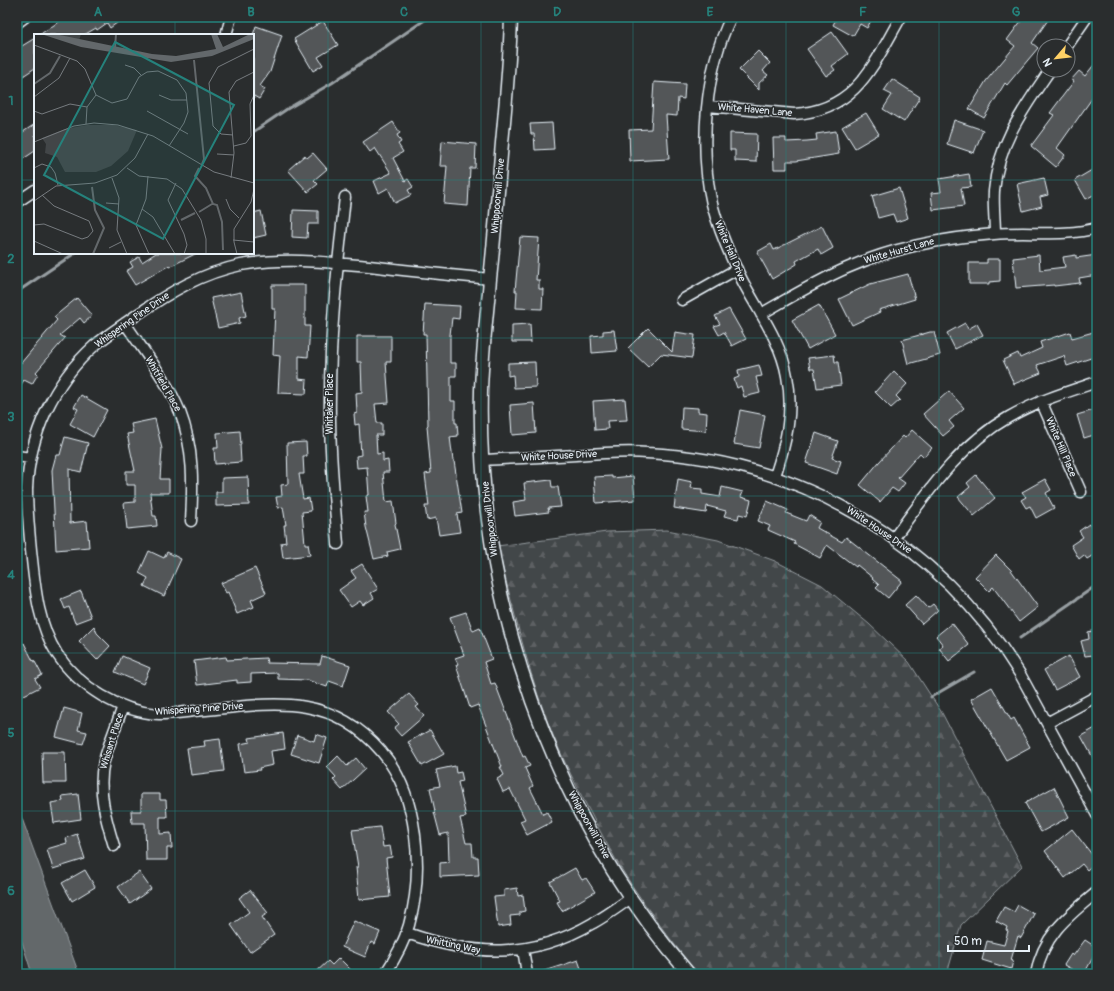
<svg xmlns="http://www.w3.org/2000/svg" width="1114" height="991" font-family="Pangolin,sans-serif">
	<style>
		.forest { fill: url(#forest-firs); stroke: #959ca0 }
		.water { fill: #63686b; stroke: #989fa3 }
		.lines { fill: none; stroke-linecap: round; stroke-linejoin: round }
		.stream { stroke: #989fa3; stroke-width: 3 }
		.building { fill: #535759; stroke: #e8f1f8 }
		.minor-casing { stroke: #e8f1f8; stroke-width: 13 }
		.tertiary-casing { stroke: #e8f1f8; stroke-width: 15 }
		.minor { stroke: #2a2d2e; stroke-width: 10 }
		.tertiary { stroke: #2a2d2e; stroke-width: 12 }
		.grid { fill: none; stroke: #25827c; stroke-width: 1; stroke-opacity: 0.55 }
		.labels { text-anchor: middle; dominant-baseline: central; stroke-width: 3; stroke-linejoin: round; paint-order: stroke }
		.street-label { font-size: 10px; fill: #e8f1f8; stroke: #2a2d2e }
		.inset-river { fill: none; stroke: #63686b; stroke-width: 2 }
		.inset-road { fill: none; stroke: #767b7f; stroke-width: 1 }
		.view { fill: #25827c; fill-opacity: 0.15; stroke: #25827c; stroke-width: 2 }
		.inset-edge { fill: none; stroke: #e8f1f8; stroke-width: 2 }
		.neatline { fill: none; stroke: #25827c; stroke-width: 1.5 }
		.grid-label { font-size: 13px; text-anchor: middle; font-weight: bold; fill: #25827c }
	</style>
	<defs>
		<pattern id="forest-firs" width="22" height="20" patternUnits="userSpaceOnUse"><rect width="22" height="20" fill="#424648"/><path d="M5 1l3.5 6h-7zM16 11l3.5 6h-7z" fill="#5d6163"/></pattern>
	</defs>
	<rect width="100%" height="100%" fill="#2a2d2e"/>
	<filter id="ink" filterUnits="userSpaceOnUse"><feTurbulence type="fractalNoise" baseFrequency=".025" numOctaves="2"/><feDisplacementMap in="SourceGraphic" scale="8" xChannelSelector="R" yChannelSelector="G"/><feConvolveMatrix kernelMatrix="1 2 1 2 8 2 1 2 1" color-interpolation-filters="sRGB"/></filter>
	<g filter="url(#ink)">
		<path class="forest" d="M667,530L718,540L775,561L822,585L869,624L909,662L942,713L1022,866L961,925L949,967L948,974H698C675,946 653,917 633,887C616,862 602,835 588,808C572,778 557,747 545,715C525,660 512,603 497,546L607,532Z"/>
		<path class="water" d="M17,805L79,974H32L17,926Z"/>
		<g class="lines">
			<path class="stream" d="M253,132L287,109L332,83L429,17
				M17,292L75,253
				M1020,638L1097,585
				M931,697L974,672"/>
		</g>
		<path class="building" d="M66,17H125L110,28L107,23L97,30L96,28L84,35H39Z
			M837,17H873L867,28L860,24L853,36L833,25Z
			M1024,17H1050L1032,43L1038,48L1007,85L1005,83L984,118L969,109L986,81L1015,46L1007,40Z
			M323,21L338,45L318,57L323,65L313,71L294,39Z
			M256,26L282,35L270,72L260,86L265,89L259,99L254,96L253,98V35Z
			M832,32L848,54L832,66L835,70L826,76L807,49Z
			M35,38V68L17,80V49Z
			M758,51L770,63L763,71L768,75L759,83V90L739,70Z
			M1097,61V100L1093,97L1057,148L1065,155L1056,167L1031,146L1054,115L1050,113L1074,81L1071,80L1079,71L1085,76Z
			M892,79L920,97L904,122L883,109L892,95L884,91Z
			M654,82L685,84L684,99L678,98L677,116L666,115L669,159L630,161L629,130L651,129Z
			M866,113L879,134L855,148L842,127Z
			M954,120L983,130L974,153L947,144Z
			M393,122L400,133L397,135L401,142L398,144L403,152L393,158L405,181L408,179L413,187L408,190L411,195L395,203L388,188L379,193L374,181L391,173L375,148L370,152L363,142Z
			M552,123L554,149L535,150L534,134H531L530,124Z
			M35,124V151L17,163V136Z
			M836,131L839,154L796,161H787V169H774L773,138H786V142L807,141L817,140L816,134Z
			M730,133L757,134L756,162L735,161V150H730Z
			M442,141L476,144L475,168H470L468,206L444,204L447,166H440Z
			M313,153L327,169L314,180L318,184L308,192L288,170L305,155L307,158Z
			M1097,167V193L1086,199L1075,180Z
			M969,174L971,187L961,188L964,206L933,210L931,193L941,192L939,179Z
			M1044,178L1048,195L1040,197L1042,206L1023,211L1017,184Z
			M899,188L908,218L896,222L893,214L878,218L872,196Z
			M293,210L318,211V224H308L307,238L292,237Z
			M261,211L266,235L253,238V213Z
			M822,226L833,248L821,255L818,249L796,261L797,264L772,279L757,252L771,244L774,250Z
			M520,237L539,238L536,280H539V289H543L542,309L516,308L517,291H515Z
			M156,253H197L169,267L168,266L135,285L126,271L133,267L130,262L139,257L142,262Z
			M1039,255L1040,270L1065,267L1063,257L1076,255V258L1097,255V275L1079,278L1080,283L1054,286V285L1016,288L1013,258Z
			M987,259H1000V281L989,282V284H969V263H987Z
			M908,274L915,299L879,310L880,312L852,325L839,299L870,284Z
			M272,285H305V326H310L308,357L299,356V379L307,380L306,394L278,393L280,356L273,355L275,309H272Z
			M241,292L246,316L239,318L240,323L218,328L211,298Z
			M77,298L92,316L84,323L80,318L60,335L65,338L36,372L38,374L32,384L24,380L17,391V361L21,363L57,320L54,317Z
			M425,304L460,306L459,319L452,318L450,335V363H456V376H451V401H455V423H457L458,436L450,437L453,461H454L462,513L457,514L460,532L439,535L436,518L427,520L425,506H429L425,474L431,473L427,426L428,425L426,334H423Z
			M819,305L835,334L808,349L792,320Z
			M729,309L746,339L732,346L724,332L719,335L714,326L720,324L715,316Z
			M965,323L968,329L977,324L983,335L955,349L947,333Z
			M530,324L531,342H512V325Z
			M648,328L672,352L675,332L695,335L692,358L661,354L648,367L628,348Z
			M614,330L617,351L592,353L591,336L603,335V331Z
			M1097,331V356L1067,366L1064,356L1037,365L1041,373L1014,384L1003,360L1018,353L1020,358L1042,348L1040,342L1070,332L1072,338Z
			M930,332H934L940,355L908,364L902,340Z
			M357,336H391V362H386L389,403L375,404L377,423H382V435H376L377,454L383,453V461L388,460L389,472H383L386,502L393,501L396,523L395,524L400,549L387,552L388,556L374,559L366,527L364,512H368L366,496L369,495L367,467L357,468L356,456L361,455L359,424L355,425L354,414L357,413L356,393L362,392L361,362H357Z
			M834,355L835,362H838L841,385L817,388L814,369H810L808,358Z
			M535,362L536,387L514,388L513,375L508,376V363Z
			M759,365L762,376L756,377L760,393L744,397L741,386L737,388L734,379L739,377L738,370Z
			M894,371L907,384L896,396L900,400L891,408L875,392Z
			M949,391L964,408L949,421L954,427L943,436L923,414Z
			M81,395L107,410L93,437L70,424L78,409L74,407Z
			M625,399L627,420L607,421L608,429L595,430L593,401Z
			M534,403L536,433L512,435L510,405Z
			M682,407L698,408V412L707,413L706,431L681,429Z
			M1097,409V434L1084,438L1077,415Z
			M740,410L765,415L759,448L734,444Z
			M155,419L162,449L160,479H169V493H150L153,516H156L157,526L127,529L124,503L135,502V485H126V471H135L127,434L133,433L131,424Z
			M912,430L932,448L924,457L920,453L898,478L905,483L898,492L892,488L880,502L860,485L879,462L903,436L905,438Z
			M240,431L241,445H240L241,462L215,464L214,448H218L217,433Z
			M816,433L838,441L832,458L841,461L837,474L806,463Z
			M65,437L88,443L81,472L69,469L70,523L87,521L89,547L56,550L52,470L56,455H60Z
			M306,442L307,456H303L304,474H299L303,499L309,498L311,511L302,512L305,544H308L310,555L283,558L281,543L286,542L284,525H286L283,507L278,508L276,497L282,496L281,485L288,484L287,443Z
			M976,475L995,498L974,516L958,497L970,487L967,483Z
			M612,476V478L633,476L635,500L596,503L594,477Z
			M248,477L249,505L216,506V492H222V478Z
			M678,479L692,482L691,488L702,489V494L720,497L722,487L743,492L741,497L751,500L747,516L739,514L738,519L724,516L726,511L707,506L706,513L674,508Z
			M1045,479L1051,490L1046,493L1054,508L1036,518L1030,506L1026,508L1021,500L1026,497L1022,492Z
			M551,480L552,487H558L561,507L548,508L549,512L515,516L513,502L526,500L524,483Z
			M767,501L788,510L786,513L806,521L809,515L820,522L817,528L842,542L846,537L902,581L888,598L876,588L879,585L872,579L873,578L857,565L856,567L827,545L820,558L794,544L795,542L768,530L770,526L758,521Z
			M1089,524L1097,537V547L1093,549L1095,554L1087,559L1084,555L1079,559L1071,545L1083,537L1079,531Z
			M149,551L164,558L167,552L181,559L164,596L144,586L148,578L139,573Z
			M996,555L1011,570L1038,607L1019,622L993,587L989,591L975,577Z
			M362,564L378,589L371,593L374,598L363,605L360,601L351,607L339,590L356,578L351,571Z
			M255,568L266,593L251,600L254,607L237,614L228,592L226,593L221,583Z
			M81,591L91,617L75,623L69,607L65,609L61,599Z
			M916,595L928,608L933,604L938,610L922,624L905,605Z
			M466,612L473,631L480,628L492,659L484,662L491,684L495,683L523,757L525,756L530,766L525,768L533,786L530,788L543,814L547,812L552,822L527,835L520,821L525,819L510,789L503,792L497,779L504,775L500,767H502L478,705L470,708L456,665L458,664L455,658L464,655L450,617Z
			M952,623L969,645L949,661L939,648L943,645L936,636Z
			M94,626L97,633L110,646L97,660L79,641Z
			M1097,630V657L1093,658V655L1085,656L1081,641L1089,639L1088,632Z
			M24,643L33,661L34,660L42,675L35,679L40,687L22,696L17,687V647Z
			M122,656L150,668L143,684L115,672Z
			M322,656L350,665L343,686L329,681L327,687L307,680L278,679V673L251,674V682L237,683V680L197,685L194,661L226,657L227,660L266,658L267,663L320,664Z
			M1069,656L1080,677L1055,690L1044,670Z
			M992,687L1011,720L1014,718L1030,747L1006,760L971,699Z
			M409,694L419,705L416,707L424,716L401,736L394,728L399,724L388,712Z
			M64,708L82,713L78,730L87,732L83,744L56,737Z
			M1097,727V765L1081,736Z
			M430,730L444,754L422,766L408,742Z
			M283,733L285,749L271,751L273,765L259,768L260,770L244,772L240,744L250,742L249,738Z
			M316,734L327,738L319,763L291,754L297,735L314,741Z
			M220,739L224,771L191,775L187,748L205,746L204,741Z
			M42,752H65L66,783H43Z
			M338,756L347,766L356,758L365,769L342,790L333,780L336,777L327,767Z
			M455,766L456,773L461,772L463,781L458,782L466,817L460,818L466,843H472L473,857H478L479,875L440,877V863L449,862L448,833L440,835L434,812L435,811L430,788L440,786L436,770Z
			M1054,787L1069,817L1041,832L1025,803Z
			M78,794L81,819L54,823L51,803L63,801L62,796Z
			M141,794H160V800H166L167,817H160V834L171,833L172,848H167V860H146L145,823H132L131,811H141Z
			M380,827L383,847L390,846L392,857L386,858L390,897L359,900L356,867H358L352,830Z
			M1072,829L1097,861L1087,870L1082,864L1065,878L1045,851Z
			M77,834L85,859L53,869L47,849L67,843L66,838Z
			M575,868L582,880L586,878L595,892L562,911L557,902L560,901L550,882Z
			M85,870L95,887L72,901L62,883Z
			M139,872L151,889L130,904L118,887Z
			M517,888L518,896L523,895L525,911L520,912V915L510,916L511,925L498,927L494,897L504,896V890Z
			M250,890L268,913L262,917L274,935L250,952L231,925L249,912L239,898Z
			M1018,905L1034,914L1021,938L1018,936L1011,960L1013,961L1011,969L982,960L987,941L1004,945L1008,931L1006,930L1007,927L996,921L1004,907L1014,912Z
			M354,921L380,932L375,944L371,942L365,957L342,947Z
			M1085,940L1097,948V950L1084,974H1080L1064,965L1071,954L1073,956Z
			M339,958L355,974H314L328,961L332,965Z
			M578,960L583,974H542L541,972Z"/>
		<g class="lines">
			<defs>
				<path id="minor" d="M731,17C705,70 699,147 712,204C719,230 730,256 742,280C758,311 781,341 787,376C794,411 786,443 775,476
					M17,23L25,17
					M226,35L231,17
					M1067,46L1087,17
					M708,106L794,114C857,110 873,65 901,17
					M17,202L35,190
					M995,234C995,220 993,205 994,191C998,143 1024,108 1050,70
					M682,300L737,269
					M761,314C789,298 817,281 847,268C894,247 943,238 994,234C1028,231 1064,237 1097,228
					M125,323C144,352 167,380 180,412C194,448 193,484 191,521
					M1041,401L1081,492
					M17,456L30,458
					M484,460C514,458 545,457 576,455C600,453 624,451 647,453C801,460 939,543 1020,674L1097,815
					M894,538C927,493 959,445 1009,417C1037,401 1067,392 1097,382
					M338,544C334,494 329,445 330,395C330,329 338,263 345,197
					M1047,723L1097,696
					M114,846C106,820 97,789 104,761C109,743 117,724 123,706
					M407,933C473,956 530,960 593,923C606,916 618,907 631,898
					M523,949L527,974
					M385,974C395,959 404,943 409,925C424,871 419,795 381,751C331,693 274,703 206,710C191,711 175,714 159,714C120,712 79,687 57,654C37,622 35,586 31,550C29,530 27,510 27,489C29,435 54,382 94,346C108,334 123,325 138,314C170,292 202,273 241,265C283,257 327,262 369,266C410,271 450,275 490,279
					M1036,974C1043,935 1068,916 1097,892"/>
				<path id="tertiary" d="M511,17C510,59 506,101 502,143C498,189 495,234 490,279C487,316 482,353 481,391C476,597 553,818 689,974"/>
			</defs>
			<use href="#minor" class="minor-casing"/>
			<use href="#tertiary" class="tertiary-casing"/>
			<use href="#minor" class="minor"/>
			<use href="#tertiary" class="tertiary"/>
		</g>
	</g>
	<path class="grid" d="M175,17V35M328,17V974M481,17V974M633,17V974M786,17V974M939,17V974M17,180H35M253,180H1097M175,253V974M17,338H1097M17,496H1097M17,653H1097M17,811H1097"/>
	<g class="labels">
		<g class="street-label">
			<text transform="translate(755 110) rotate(5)">White Haven Lane</text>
			<text transform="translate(498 196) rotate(-85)">Whippoorwill Drive</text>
			<text transform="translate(730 251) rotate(67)">White Hall Drive</text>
			<text transform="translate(899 251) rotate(-16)">White Hurst Lane</text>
			<text transform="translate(132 320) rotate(-35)">Whispering Pine Drive</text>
			<text transform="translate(163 384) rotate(60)">Whitfield Place</text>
			<text transform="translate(330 404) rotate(-90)">Whitaker Place</text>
			<text transform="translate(1061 447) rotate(67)">White Hill Place</text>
			<text transform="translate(559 456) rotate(-3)">White House Drive</text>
			<text transform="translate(490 519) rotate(-97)">Whippoorwill Drive</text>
			<text transform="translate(879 530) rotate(34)">White House Drive</text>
			<text transform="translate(199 709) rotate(-4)">Whispering Pine Drive</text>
			<text transform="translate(112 741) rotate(-73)">Whisant Place</text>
			<text transform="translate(589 825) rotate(61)">Whippoorwill Drive</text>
			<text transform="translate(453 945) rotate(12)">Whitting Way</text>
		</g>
	</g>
	<g transform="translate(34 34)">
		<rect width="220" height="220" fill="#2a2d2e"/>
		<path d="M21,0H47L45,7ZM53,91H79L103,96L94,117L77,132L62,138H31L23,123L11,119L12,110L8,104L31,95Z" fill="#424648"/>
		<path d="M7,0H21L118,20L142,22L182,15L177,0H183L189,13L216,0H220V5L178,22L137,28L47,13Z" fill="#63686b"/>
		<path class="inset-river" d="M81,14L82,0M160,26L170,125L168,130M0,50L16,39L26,22M165,134L161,142L172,154L179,170L183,171L188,188L189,216M58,153L61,176L70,194L59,220M165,178L178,170M147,186L161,179"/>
		<path class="inset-road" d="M0,11L43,27L51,35L62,61L78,69L93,65L105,43L113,38L124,37L143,46L152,59L154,78L150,89L135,112M91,31L100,34L107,41M125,61L137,66H153M0,63L25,44L36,24M0,77L8,80L36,70L53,73M113,77L154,100M52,90L53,73L62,61M199,101L187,100L179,92L175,49L184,33L220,15M0,108L40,92L60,89L84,91L119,102L180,138L220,149M200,112L212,109L217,102L216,70L220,61M183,120L200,121M0,134L8,130L17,133L21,139L24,151M93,134L105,142L133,145L148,155L167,186L172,205V220M114,142L112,165L102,191L115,220M78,144L85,164L83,196L93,220M197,144L200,119L195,58L202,47L220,38M142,149L134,166L150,200L153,211L150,220M192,165L196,175L205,184M0,167L22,152L61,149L83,141L101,124L114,100M72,169L85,170M108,175L119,183L141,220M0,191L10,190L48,205L54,203L59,197L55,187L20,172L8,161M199,206L220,208M0,207L29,220M75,214L87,208M203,220L200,208V195L217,168L220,155"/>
		<path class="view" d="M81,8L200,71L129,205L10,141Z"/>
		<rect width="220" height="220" class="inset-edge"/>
	</g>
	<rect width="1114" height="991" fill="none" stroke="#2a2d2e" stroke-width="44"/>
	<g transform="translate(1056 58) rotate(242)"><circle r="19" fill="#2a2d2e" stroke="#767b7f"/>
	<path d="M0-3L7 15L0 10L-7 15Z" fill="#ffd166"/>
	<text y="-6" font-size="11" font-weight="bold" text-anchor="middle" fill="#e8f1f8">N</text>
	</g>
	<path d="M948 945v6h81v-6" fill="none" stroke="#e8f1f8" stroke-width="2"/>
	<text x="954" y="945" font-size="12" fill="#e8f1f8" stroke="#2a2d2e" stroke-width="3" paint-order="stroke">50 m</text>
	<rect x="22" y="22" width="1070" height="947" class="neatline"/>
	<g class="grid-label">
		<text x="98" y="16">A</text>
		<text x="251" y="16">B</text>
		<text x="404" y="16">C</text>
		<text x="557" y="16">D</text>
		<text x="710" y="16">E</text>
		<text x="863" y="16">F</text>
		<text x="1016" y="16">G</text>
		<text x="11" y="105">1</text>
		<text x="11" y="263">2</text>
		<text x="11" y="421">3</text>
		<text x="11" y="579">4</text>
		<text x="11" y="737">5</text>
		<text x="11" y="895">6</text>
	</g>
</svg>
